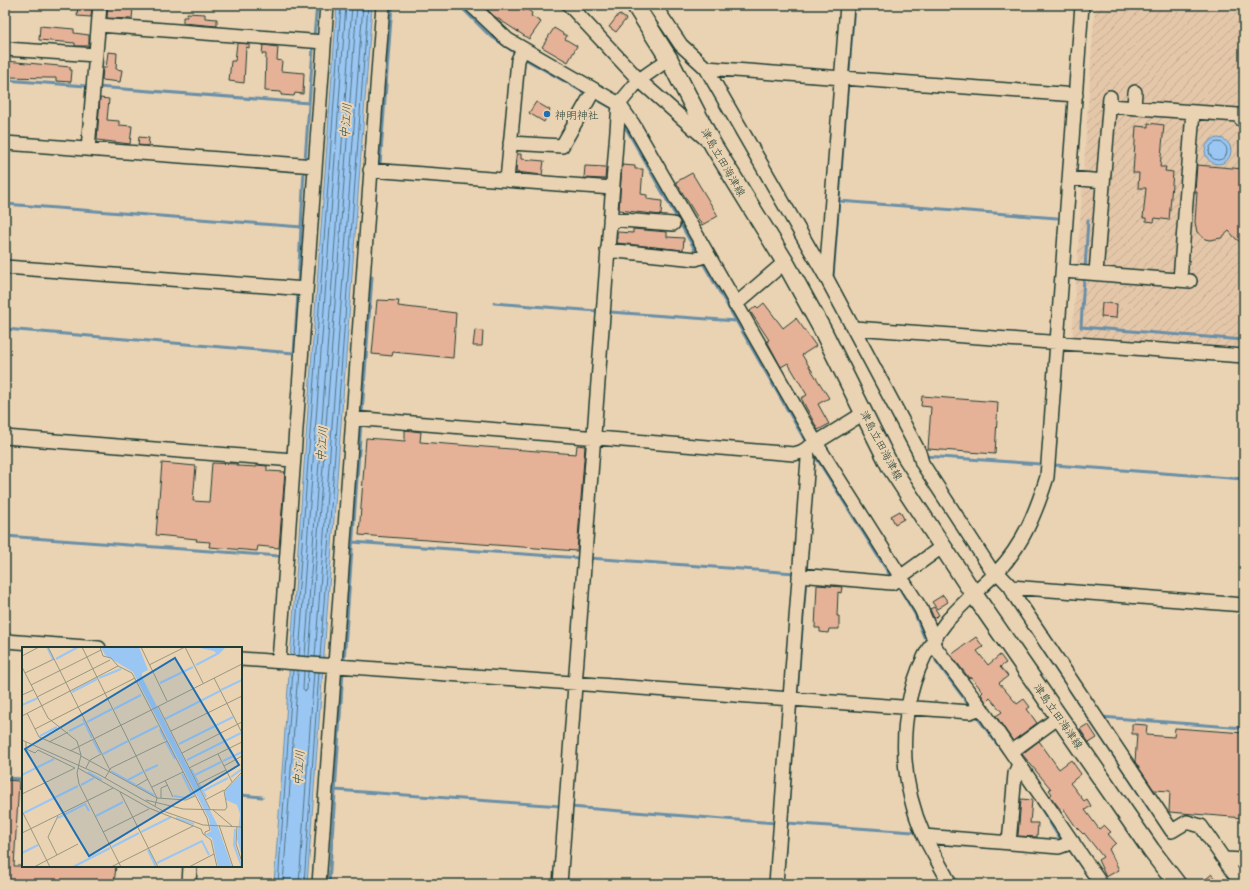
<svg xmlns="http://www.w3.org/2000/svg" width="1249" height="889" font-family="Mali,'Klee One',sans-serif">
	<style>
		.industrial { fill: url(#industrial-furrows) }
		.water { fill: #9ac6f4; stroke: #698fa7 }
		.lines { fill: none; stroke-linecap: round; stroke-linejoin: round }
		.shore { stroke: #507481; stroke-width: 1 }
		.stream { stroke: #698fa7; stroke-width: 3 }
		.building { fill: #e5b298; stroke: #1f3d34 }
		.minor-casing { stroke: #1f3d34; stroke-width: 16 }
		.major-casing { stroke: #1f3d34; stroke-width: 20 }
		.minor { stroke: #ead3b2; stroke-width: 13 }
		.major { stroke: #ead3b2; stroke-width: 17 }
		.poi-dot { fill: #1f6fb2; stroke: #ead3b2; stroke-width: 1.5 }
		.labels { text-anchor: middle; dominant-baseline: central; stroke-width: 4; stroke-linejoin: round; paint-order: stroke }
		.poi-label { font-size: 11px; fill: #1f3d34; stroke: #ead3b2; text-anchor: start }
		.street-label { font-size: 11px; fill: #1f3d34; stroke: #ead3b2 }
		.water-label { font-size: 12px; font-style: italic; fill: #2b4b47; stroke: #ead3b2 }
		.inset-river { fill: none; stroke: #9ac6f4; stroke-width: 2 }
		.inset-road { fill: none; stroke: #999780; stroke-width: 1 }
		.view { fill: #1f6fb2; fill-opacity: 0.15; stroke: #1f6fb2; stroke-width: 2 }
		.inset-edge { fill: none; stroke: #1f3d34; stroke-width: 2 }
	</style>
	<defs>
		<pattern id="industrial-furrows" width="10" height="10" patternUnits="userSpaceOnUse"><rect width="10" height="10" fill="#e4c6a8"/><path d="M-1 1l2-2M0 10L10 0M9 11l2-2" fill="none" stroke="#c3ab91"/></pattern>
	</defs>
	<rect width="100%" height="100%" fill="#ead3b2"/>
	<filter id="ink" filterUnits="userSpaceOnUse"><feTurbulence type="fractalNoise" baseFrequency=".025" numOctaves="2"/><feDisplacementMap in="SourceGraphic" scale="8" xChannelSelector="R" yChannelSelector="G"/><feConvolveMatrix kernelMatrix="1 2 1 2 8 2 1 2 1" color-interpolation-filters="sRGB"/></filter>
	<g filter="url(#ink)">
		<path class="industrial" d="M1095,5H1244V351L1072,338Z"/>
		<path class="water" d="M337,5H372L307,884H274Z
			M1205 151a13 13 0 1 1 26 0a13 13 0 1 1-26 0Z"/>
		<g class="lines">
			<path class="shore" d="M1209 151a9 9 0 1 1 18 0a9 9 0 1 1-18 0Z
				M294,655L341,5
				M299,656L346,5
				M305,656L352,5
				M309,656L357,5
				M315,657L363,5
				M320,657L368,5
				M304,671L303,689L305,691L307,690L308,671
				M278,884L293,670
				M283,884L298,671
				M299,884L314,672
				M304,884L319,672"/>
			<path class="stream" d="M459,5L488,34L514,52
				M314,36L317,5
				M677,49L689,60
				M525,59L564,81
				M849,72L854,5
				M5,80L86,86
				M569,84L586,94
				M97,87L309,103
				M594,98L612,108
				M623,123L697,253
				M305,161L313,48
				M380,165L392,5
				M839,201L1057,218
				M5,204L302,227
				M703,263L806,442
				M1085,269L1088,220
				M1084,277L1081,327L1244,340
				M833,278L848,82
				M298,285L304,170
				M494,303L597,311
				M610,312L736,321
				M5,329L294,353L298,294
				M362,413L372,277
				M814,454L891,577
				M925,456L1040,464
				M1054,465L1244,479
				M5,536L279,556
				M352,542L580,558
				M589,558L795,573
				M897,584L915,614L924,637
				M1043,650L1150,810
				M344,661L361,423
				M936,661L969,705
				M797,694L806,579
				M977,717L1004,753
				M1101,717L1244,728
				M5,778L23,779
				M335,790L561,806
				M241,795L262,797
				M1036,800L1060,839
				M570,807L776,823
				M787,823L913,832
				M1166,833L1169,837L1175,836
				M1069,849L1093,884
				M784,862L796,705
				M329,884L343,671"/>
		</g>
		<path class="building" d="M78,5H92L91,17L77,16Z
			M108,5L133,7L132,19L107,18Z
			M483,5H516L524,11L525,8L532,13L531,16L541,22L529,39L494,16Z
			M187,13L205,14V18L217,19V26L183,23V17H187Z
			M619,14L626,19L616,32L609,27Z
			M40,26L74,29V33L89,35V46H75V43L39,40Z
			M554,28L567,36L565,39L577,46L568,62L542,47Z
			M237,43L249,44V48L246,47L244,83L229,81L231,61H235Z
			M263,45L278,47L277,60L282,61L281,71L304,73L303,94L295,93L294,96L281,95V92L265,91L266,54H262Z
			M108,52L117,53L116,69L122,70L120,82L102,80L103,68H106Z
			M6,61L70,67V70H72L71,82L56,81V78H47L9,77V73L5,72Z
			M100,98L109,99L107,120L119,121V125L132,126L130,144L97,140Z
			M536,102L550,110L544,122L529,113Z
			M1148,123L1164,125L1160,167H1166L1165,171L1173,172L1169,220L1155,218L1154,222L1146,221V218H1143L1146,188H1138L1139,173H1133L1136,126L1148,127Z
			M139,137L149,138L148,146L138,145Z
			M517,154H521V159L544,161L542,175L516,172Z
			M622,165L635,166V169H643L641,194L647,195V199L662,201L661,215L619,210Z
			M1197,165L1244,169V244L1236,239L1229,231L1221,238L1210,240L1205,239L1197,232L1195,222L1197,192H1195Z
			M585,166L606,167L605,179L584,178Z
			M692,173L718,216L702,225L676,182Z
			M633,229L667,232V237L684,238L683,250L617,243V232L633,233Z
			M377,300L399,301L398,306L456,313L453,358L393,352L392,356L372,354Z
			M764,303L783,328L796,318L816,346L802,355L829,398L818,404L829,424L818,430L801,398L807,395L788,363L781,367L767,341L769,340L750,311L756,306L758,308Z
			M1102,303L1117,304L1116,318L1101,317Z
			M475,330L483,331L482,346H473Z
			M922,396L998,402L995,454L928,449L931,407L921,406Z
			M405,430L421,432L420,442L576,454L577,445L585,446L577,551L359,535L366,438L405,441Z
			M162,463L196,466L193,501L209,502L212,463L237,464L238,466L257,467V465L267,466V471L285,472L279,548L258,546L257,551L209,547L210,542L196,541L197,539L156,535Z
			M900,511L904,519L895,524L891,516Z
			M817,585L842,587L841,593L838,592L837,616H839V629H829L828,633L820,632V628H815Z
			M943,595L948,602L937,609L932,602Z
			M934,607L939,615L934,618L930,609Z
			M976,637L983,647L977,651L988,665L1000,655L1006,663L1000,667L1008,676L999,683L1017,704L1024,699L1030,707L1027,709L1037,723L1013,741L996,716L1002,712L990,698L986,702L981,694L983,692L971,677L969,678L951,655Z
			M1088,724L1097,738L1089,743L1080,729Z
			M1132,724L1147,725L1146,735L1174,737L1175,728L1244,733V818L1169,812L1170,791L1154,790L1135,762L1137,734H1132Z
			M1039,741L1059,769L1071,760L1081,774L1070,783L1084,801L1087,799L1091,806L1085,810L1099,829L1104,825L1111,832L1108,834L1116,843L1109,849L1119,870L1106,877L1098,860L1103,857L1084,833L1083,834L1076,827L1063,808L1061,810L1050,796L1052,794L1049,790L1051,789L1022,754Z
			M5,780L19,781L14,866H116L114,884H5Z
			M1021,799L1032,800L1030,823H1038L1037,837L1018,836Z
			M1212,874L1221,884H1200Z"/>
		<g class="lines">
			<defs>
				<path id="minor" d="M471,5L508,40L619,104L633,124L816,443L921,609L934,639
					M569,5L639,80L708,141
					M654,5L681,45L706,68L826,277L919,452L922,463L994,574
					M99,25L324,42
					M5,49L96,55
					M706,68L1076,95
					M1109,106L1238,115L1241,119H1244
					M1134,108L1135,92
					M5,143L315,166
					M510,143L562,146L594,90
					M88,149L100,5
					M370,170L612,188
					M1070,178L1103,181
					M507,180L518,60L523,49
					M610,219L673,224
					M607,250L696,259L707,255
					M5,267L306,289
					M1063,271L1190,281
					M1096,273L1110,97
					M826,277L847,5
					M1180,280L1193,112
					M735,305L785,262
					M854,328L1244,356
					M352,418L794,454L801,452L864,413
					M5,437L293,460
					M997,572L1011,587L1244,605
					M799,575L892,583L943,546
					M1011,587L1015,596L1172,831L1187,822L1201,826L1241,884
					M5,641L99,648
					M932,643L981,708L1101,884
					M241,659L970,712L981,708
					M279,661L327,5
					M1011,752L1059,717
					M924,836L1059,847L1073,842
					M1009,843L1015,774L1019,764
					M1224,859L1244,860
					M189,884L190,866
					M319,884L383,5
					M560,884L619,104L639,80L669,59
					M776,884L808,459L807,448
					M950,884C942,868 932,852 924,836C893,766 898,682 947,621C962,603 980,589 997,572C1023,545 1036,512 1047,477L1082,5"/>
				<path id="major" d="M635,5L669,59L713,145L785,262L822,329L890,466L973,593L1151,850L1177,884"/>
			</defs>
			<use href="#minor" class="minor-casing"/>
			<use href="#major" class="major-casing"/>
			<use href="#minor" class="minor"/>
			<use href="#major" class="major"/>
		</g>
	</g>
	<circle class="poi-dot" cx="547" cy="114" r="4"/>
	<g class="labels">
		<g class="poi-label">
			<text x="555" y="114">神明神社</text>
		</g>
		<g class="street-label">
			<text transform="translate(724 162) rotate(60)">津島立田海津線</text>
			<text transform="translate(882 445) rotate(62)">津島立田海津線</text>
			<text transform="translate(1059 716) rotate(55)">津島立田海津線</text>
		</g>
		<g class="water-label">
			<text transform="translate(345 121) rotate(-86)">中江川</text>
			<text transform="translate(321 444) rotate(-86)">中江川</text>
			<text transform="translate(298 768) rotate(-86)">中江川</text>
		</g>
	</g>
	<g transform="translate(22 647)">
		<rect width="220" height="220" fill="#ead3b2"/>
		<path d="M79,0H117L126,23L120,26V30L195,177L210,220H196L190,191L183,188L189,184L187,172L111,25L83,8ZM173,0H203V1L196,8L192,4ZM220,127V210L215,192L218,167L215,158L204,153L203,143Z" fill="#9ac6f4"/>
		<path class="inset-river" d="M25,0L31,12M34,12L56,0M174,18L195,7M77,31L99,22M138,36L171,20M199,43L220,33M50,45L75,32M0,58L16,51M92,62L119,48M61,72L70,91M143,72L198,44M65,75L90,62M138,82L143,93M47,84L63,76M18,89L35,80M71,93L78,106M108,93L136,79M144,95L153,112M157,97L211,70M81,107L106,94M165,113L219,86M201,114L220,105M169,122L176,135M89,124L114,138M123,124L136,118M66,125L80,133M160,127L170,147M0,128L32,112M173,128L199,115M209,130L220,122M106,133L121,125M177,137L184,150M59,138L72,131M116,139L132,148M181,144L206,131M152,149L164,151L172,148M2,166L56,139M74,169L101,155M36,171L63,157L67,164M154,171L172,177M213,182L212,198L220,220M119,185L149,170M90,200L117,186M126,203L134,220M0,206L16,198M135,216L180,194L187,208M51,220L88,201"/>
		<path class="inset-road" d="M26,0L88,123M60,0L135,151L133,159M78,0L81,9L89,11L96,19L110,26L185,171L188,183L183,185V188M119,0L145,54M163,0L181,36M0,9L17,0M127,18L163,0M0,20L26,71L55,94L59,108L55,126L57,137L99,220M3,26L32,12M192,31L220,86M9,38L79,3M0,48L11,43M15,50L88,13M136,59L188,162M5,66L17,90L59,108M0,69L96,19M13,82L113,31M149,84L220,49M0,93L76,127L141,164L181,178L220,180M4,95V102L13,106L16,103L53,121M27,95L46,85M48,104L220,17M160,106L220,75M196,107L210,135M59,109L135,151L164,153L173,149M202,119L220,109M56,121L127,161L179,182L181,187L189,193L195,220M64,121L68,113L79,107M167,121L220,95M83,131L89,121L145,94M143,133L151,150M176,137L204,123M114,139L126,132M130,140L161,125M98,145L136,220M0,147L53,121M139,151V141L146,138M124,153L161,162L203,163L205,160L202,144L220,125M183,153L202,143M191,163L210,179M0,164L28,220M197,178L211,220M215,179L214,197L220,215M81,185L127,162M0,186L91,141M35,208L26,190L36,169M12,220L56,197M89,220L171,179M167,220L192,207"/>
		<path class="view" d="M153,11L217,118L67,209L3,102Z"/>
		<rect width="220" height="220" class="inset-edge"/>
	</g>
	<rect width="1249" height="889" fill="none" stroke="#ead3b2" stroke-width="20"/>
	<rect x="10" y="10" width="1229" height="869" fill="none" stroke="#1f3d34" stroke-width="1.5" filter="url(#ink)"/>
</svg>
